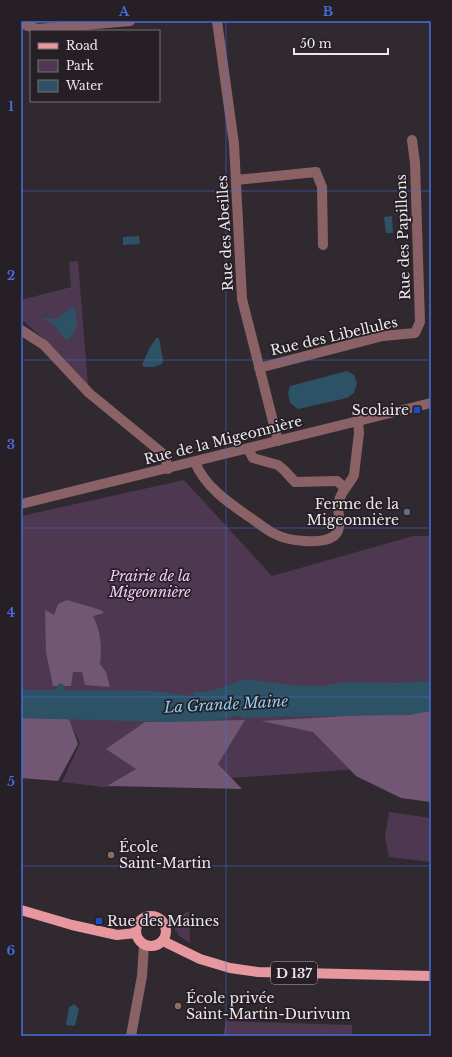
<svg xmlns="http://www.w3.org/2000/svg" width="452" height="1057" font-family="'Libre Baskerville',serif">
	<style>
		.green { fill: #4e3750 }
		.forest { fill: #715773 }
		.water { fill: #2d5266 }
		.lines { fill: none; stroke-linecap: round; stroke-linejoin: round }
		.minor { stroke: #8a6265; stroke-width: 10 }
		.tertiary { stroke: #8a6265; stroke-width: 10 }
		.primary { stroke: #e7979e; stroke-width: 10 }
		.grid { fill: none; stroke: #466ddc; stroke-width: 1; stroke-opacity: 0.55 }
		.transit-dot { fill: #1a4fb4; stroke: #262026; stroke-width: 1.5 }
		.service-dot { fill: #5c6f8a; stroke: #262026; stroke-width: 1.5 }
		.education-dot { fill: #8d6e63; stroke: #262026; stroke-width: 1.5 }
		.labels { text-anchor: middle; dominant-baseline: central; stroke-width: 3.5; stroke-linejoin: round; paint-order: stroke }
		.shield { fill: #262026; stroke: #b1abb1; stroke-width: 1 }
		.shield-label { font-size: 13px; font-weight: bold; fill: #ece7ec }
		.street-label { font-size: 14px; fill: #ece7ec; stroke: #262026 }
		.poi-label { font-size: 14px; fill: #ece7ec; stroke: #262026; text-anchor: start }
		.park-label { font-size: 14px; font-style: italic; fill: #f8c9fb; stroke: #262026 }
		.water-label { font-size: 15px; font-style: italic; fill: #8dcff3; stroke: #262026 }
		.neatline { fill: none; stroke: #466ddc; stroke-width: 1.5 }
		.grid-label { font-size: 13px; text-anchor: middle; font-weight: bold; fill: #466ddc }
	</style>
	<rect width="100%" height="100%" fill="#302930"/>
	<path class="green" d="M78,261L88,385L53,347L21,319V300L71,287L69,262Z
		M184,480L272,576L413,536H431V764L103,787L62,782L80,743L69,722H21V516Z
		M389,812L431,818V862L389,857L385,837Z
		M189,911L190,943L179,936L175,929V922L179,916Z
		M226,1021L352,1025V1036H223Z"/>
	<path class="forest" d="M67,600L101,610L104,613L93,616C101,633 102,644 100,664L106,672L110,687L85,685L82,672H73L71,686H53L46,652L45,610L54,615L58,604Z
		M431,711V802L401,798L356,776L313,732L261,721Z
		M21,718L69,719L78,744L58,781L21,778Z
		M245,720L218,764L242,789L107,786L136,769L106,749L145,722Z"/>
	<path class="water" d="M392,216L393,233H386L384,217Z
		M139,236L140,244L123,245V237Z
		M72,307L76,311L77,327L69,340L64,339L54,324L41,318L56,319Z
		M156,338H159L163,360L162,364L154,367H144L142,365L149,349Z
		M347,371L354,375L357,383L354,393L347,398L298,409L290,403L288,393L290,386Z
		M244,679L289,685L323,686L347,682L398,683L431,681V711L409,715L249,717L243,720V717L236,716L212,721L168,722L21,718V690H54L56,689L59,683L63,684L65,690L153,691L193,696L194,692L212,691Z
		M74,1004L79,1009L75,1026L66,1025L69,1007Z"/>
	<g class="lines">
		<path class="minor" d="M217,21L234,144L242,299L278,441
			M21,22L25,25L38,29L130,21
			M236,180L316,172L322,187L323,245
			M21,330L44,345L89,393L161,452L165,456L168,469
			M259,368L383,336L415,333L420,322L415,163L412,140
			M248,449L253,458L278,465L284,470L295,482L337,481L345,488
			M195,462C205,488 232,505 255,521C261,525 268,531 275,534C287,541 322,545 334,536C344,528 336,511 339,501C341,491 350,484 354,475L359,433L358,421
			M131,1036L142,976L144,945"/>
		<path class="tertiary" d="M21,504L431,403"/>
		<path class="primary" d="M21,910L72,925L117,935L136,933
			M136 931a15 15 0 1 1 30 0a15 15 0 1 1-30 0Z
			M163,941L200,959L230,968L258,972L431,976"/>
	</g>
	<path class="grid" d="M226,21V1036M21,191H431M21,360H431M21,528H431M21,697H431M21,866H431"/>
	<g class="transit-dot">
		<rect x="413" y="406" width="8" height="8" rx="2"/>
		<rect x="95" y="917" width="8" height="8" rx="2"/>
	</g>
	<circle class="service-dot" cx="407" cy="512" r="4"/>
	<g class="education-dot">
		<circle cx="111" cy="855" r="4"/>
		<circle cx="178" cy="1006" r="4"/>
	</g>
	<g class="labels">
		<rect class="shield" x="271" y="962" width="46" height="22" rx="3"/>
		<g class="shield-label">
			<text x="294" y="973">D 137</text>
		</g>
		<g class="street-label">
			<text transform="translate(225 233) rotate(-93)">Rue des Abeilles</text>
			<text transform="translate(403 237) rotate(-92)">Rue des Papillons</text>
			<text transform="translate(334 336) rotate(-13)">Rue des Libellules</text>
			<text transform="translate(223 440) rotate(-14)">Rue de la Migeonnière</text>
		</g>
		<g class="poi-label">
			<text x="409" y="410" text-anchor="end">Scolaire</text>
			<text x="399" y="504" text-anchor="end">Ferme de la<tspan x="399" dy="16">Migeonnière</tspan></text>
			<text x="119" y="847">École<tspan x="119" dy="16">Saint-Martin</tspan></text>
			<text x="107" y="921">Rue des Maines</text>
			<text x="186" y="998">École privée<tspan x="186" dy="16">Saint-Martin-Durivum</tspan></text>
		</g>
		<g class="park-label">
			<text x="150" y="576">Prairie de la<tspan x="150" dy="16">Migeonnière</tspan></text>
		</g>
		<g class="water-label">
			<text transform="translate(226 704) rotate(-3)">La Grande Maine</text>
		</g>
	</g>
	<rect width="452" height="1057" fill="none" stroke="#262026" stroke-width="44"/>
	<rect x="30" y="30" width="130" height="72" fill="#262026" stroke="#757075"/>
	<rect x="38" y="43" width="20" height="6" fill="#e7979e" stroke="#757075"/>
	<text x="66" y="50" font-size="12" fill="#ece7ec">Road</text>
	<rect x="38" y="60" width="20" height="12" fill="#4e3750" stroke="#757075"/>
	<text x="66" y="70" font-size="12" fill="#ece7ec">Park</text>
	<rect x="38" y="80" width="20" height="12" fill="#2d5266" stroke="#757075"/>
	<text x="66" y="90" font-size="12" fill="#ece7ec">Water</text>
	<path d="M294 48v6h94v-6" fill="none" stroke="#ece7ec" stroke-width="2"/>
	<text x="300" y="48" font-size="12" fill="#ece7ec" stroke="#262026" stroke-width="3" paint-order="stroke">50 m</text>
	<rect x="22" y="22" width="408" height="1013" class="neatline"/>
	<g class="grid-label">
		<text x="124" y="16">A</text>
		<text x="328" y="16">B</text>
		<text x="11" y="111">1</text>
		<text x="11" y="280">2</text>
		<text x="11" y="449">3</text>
		<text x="11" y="617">4</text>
		<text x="11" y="786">5</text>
		<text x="11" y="955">6</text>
	</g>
</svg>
